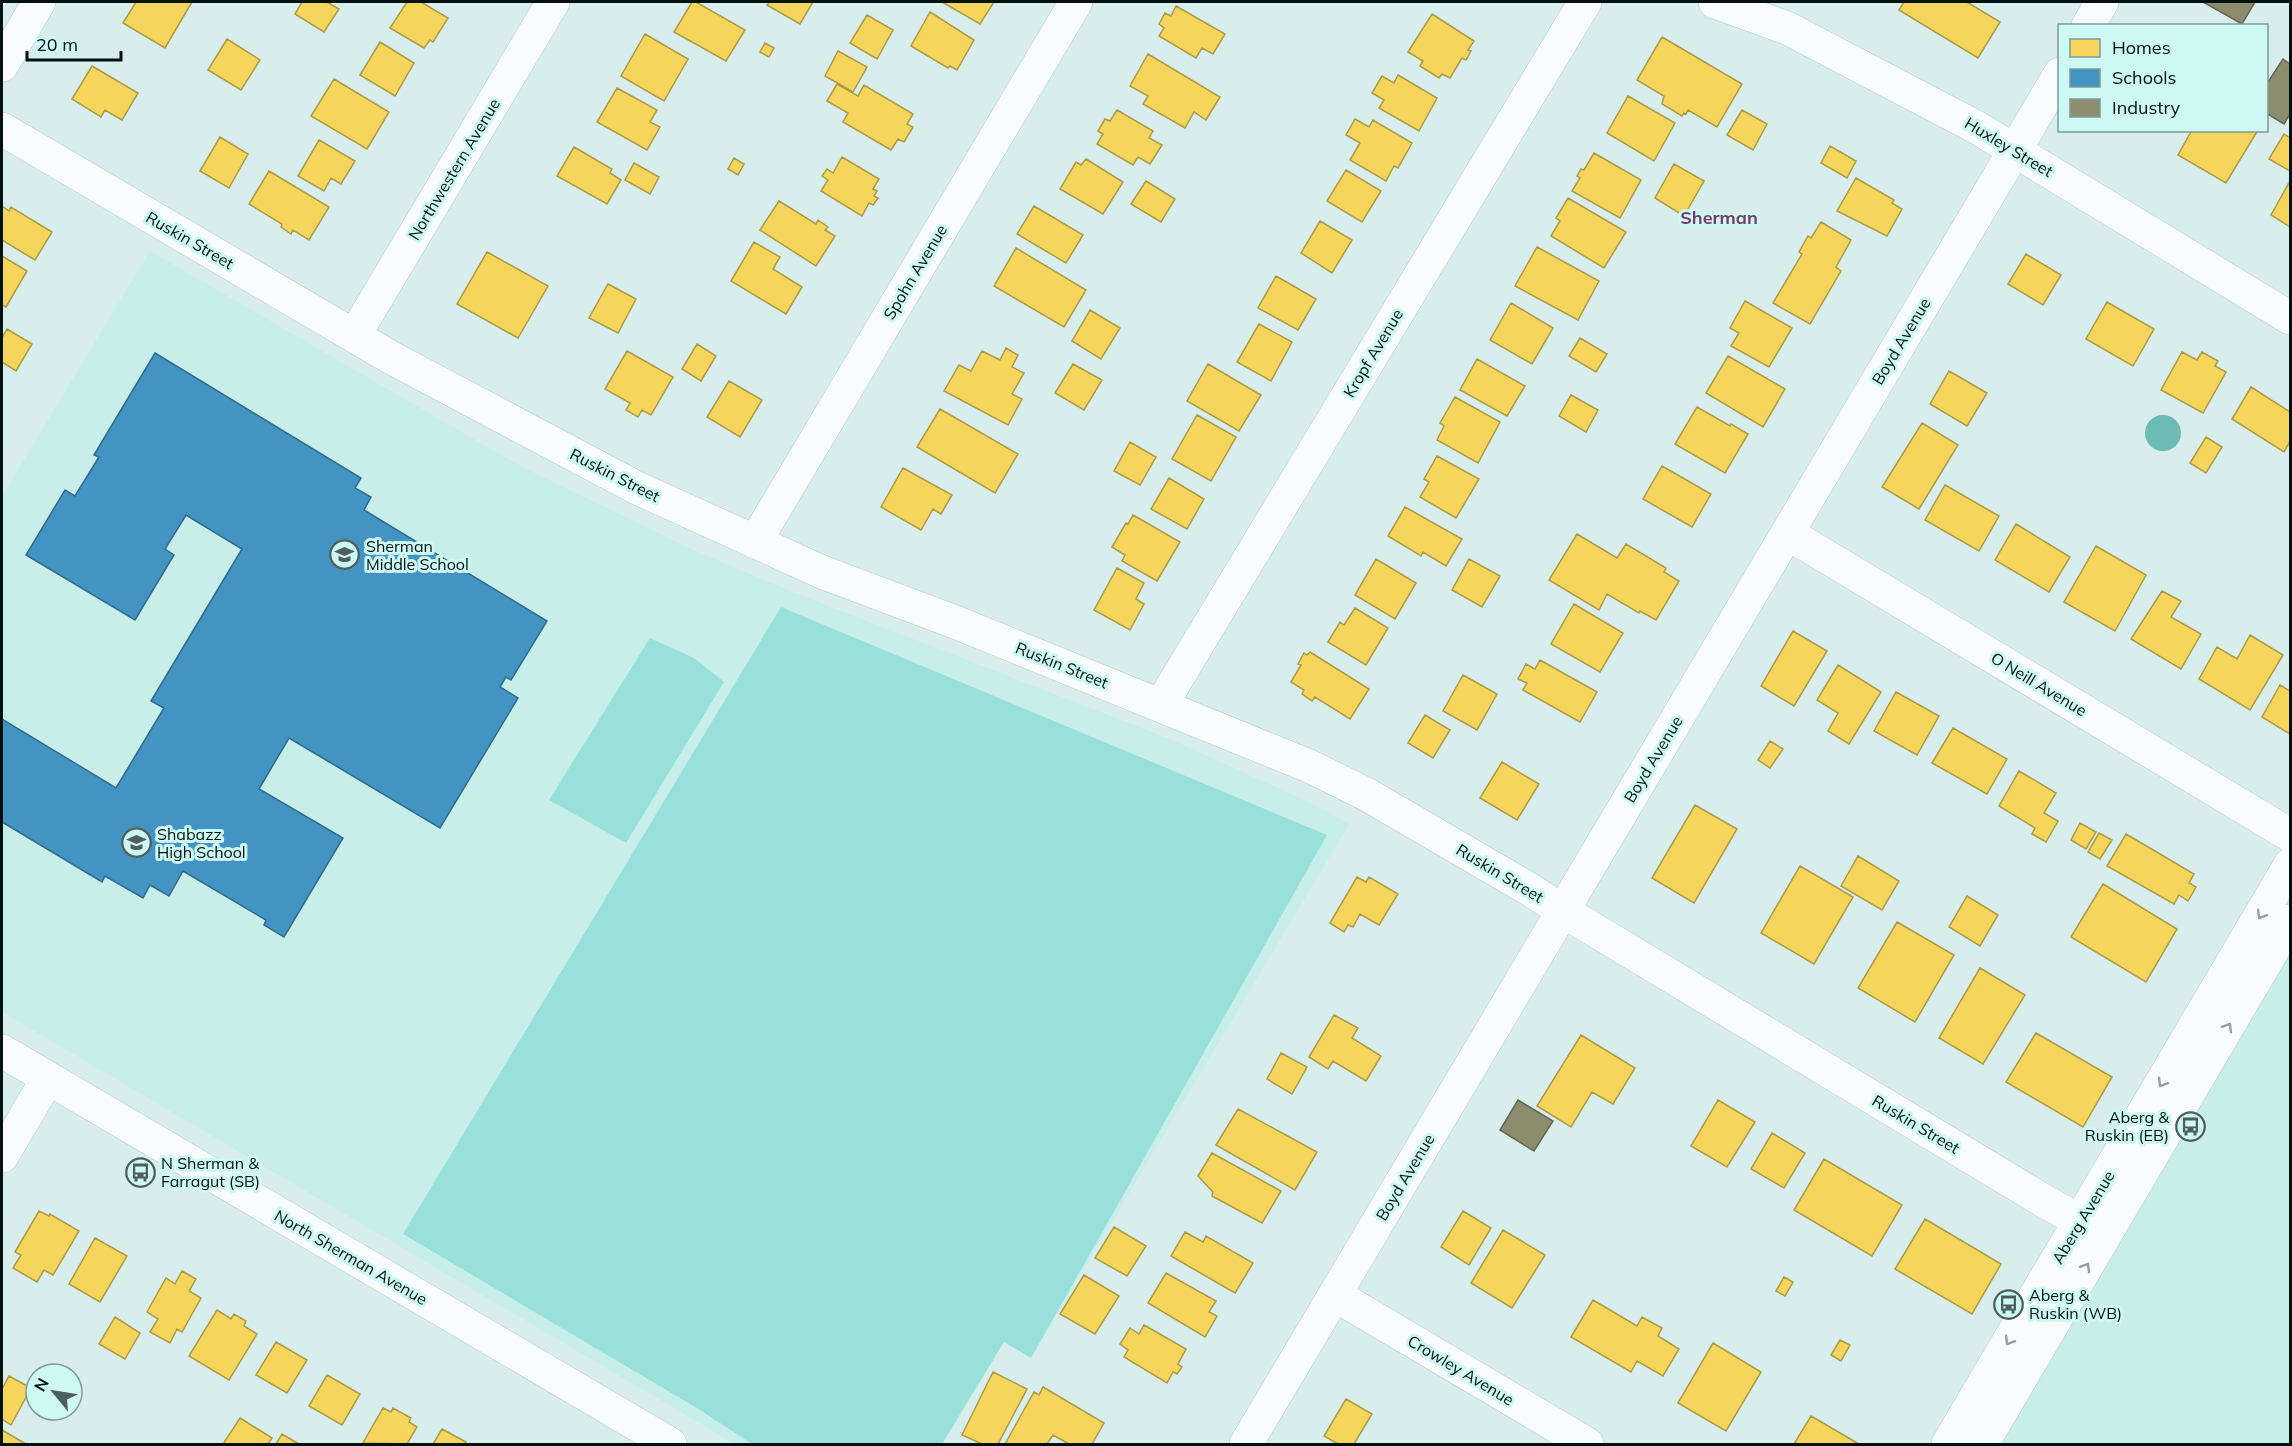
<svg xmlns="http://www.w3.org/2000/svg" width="2292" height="1446" font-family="Mulish,sans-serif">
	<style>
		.built { fill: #c8eeea }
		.green { fill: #9ae0da }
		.water { fill: #6dbbb5 }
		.homes { fill: #f6d55c; stroke: #ad9a45; stroke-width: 1.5 }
		.schools { fill: #4393c3; stroke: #306c8d; stroke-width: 1.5 }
		.industry { fill: #8c8c6e; stroke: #636752; stroke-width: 1.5 }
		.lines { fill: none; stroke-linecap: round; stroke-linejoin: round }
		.minor-casing { stroke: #b7c9c7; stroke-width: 34 }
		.minor { stroke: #f9fcfc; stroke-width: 33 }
		.oneway { stroke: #979e9e }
		.labels { text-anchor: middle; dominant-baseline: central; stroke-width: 6; stroke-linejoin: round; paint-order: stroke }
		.street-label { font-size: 16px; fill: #031110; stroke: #cef8f3 }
		.poi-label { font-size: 16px; fill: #031110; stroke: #cef8f3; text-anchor: start }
		.neighbourhood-label { font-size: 18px; font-weight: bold; fill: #763b66; stroke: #cef8f3 }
	</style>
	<rect width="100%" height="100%" fill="#d8eeec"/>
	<path class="built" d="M150,251L522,467L700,553L798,594L1170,739L1309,802L1349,824L1031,1358L1004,1342L942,1444H735L2,1012V496Z
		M2290,951V1444H1997Z"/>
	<path class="green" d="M781,607L1327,835L1031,1358L1004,1342L942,1444H752L700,1410L403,1234Z
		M650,638L694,658L724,682L626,843L549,800Z"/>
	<path class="water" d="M2145 433a18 18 0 1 1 36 0a18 18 0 1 1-36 0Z"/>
	<path class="homes" d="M136,2H192L165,48L123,23Z
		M302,2H327L339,9L324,32L295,14Z
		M407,2H421L448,18L433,42L430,40L424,48L390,28Z
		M692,2H696L745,30L726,61L674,32Z
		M770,2H813L800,24L767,5Z
		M942,2H994L980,24Z
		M1904,2H1967L2000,22L1978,58L1899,10Z
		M1176,6L1225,34L1213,54L1202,48L1196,58L1159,36L1164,28L1159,24L1165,13L1171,16Z
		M930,12L974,40L957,70L950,66L948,68L911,46Z
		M1432,14L1474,41L1468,50L1471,51L1466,60L1462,58L1450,78L1442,74L1439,78L1420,66L1423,61L1408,52Z
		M867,15L893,30L877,59L850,43Z
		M645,34L688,59L664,101L621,76Z
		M1662,37L1742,84L1717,127L1688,110L1686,114L1684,113L1682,116L1662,104L1664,96L1637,80Z
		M227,39L260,60L241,90L208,70Z
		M380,42L414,63L395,96L360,75Z
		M765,43L774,48L769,57L760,52Z
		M838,51L867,67L853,92L825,76Z
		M1148,54L1220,97L1206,120L1194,112L1185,128L1143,104L1148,96L1130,86Z
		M92,66L138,93L122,120L105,110L101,117L72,99Z
		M1398,75L1437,98L1419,131L1379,108L1384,100L1372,93L1382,76L1394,83Z
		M334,79L389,112L367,149L311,116Z
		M837,84L858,96L864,85L913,114L907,124L913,127L904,142L898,139L891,150L843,122L848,113L827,101Z
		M617,88L657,110L650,122L660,127L647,150L597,122Z
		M1628,96L1675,123L1654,161L1607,133Z
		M1117,110L1153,131L1149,138L1162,145L1150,164L1138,157L1133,165L1097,144L1103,134L1098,131L1105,119L1110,121Z
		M1742,110L1767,124L1753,150L1727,135Z
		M1355,119L1369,127L1373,120L1412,143L1398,168L1394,166L1386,181L1350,160L1360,143L1346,135Z
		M2192,130H2258L2226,183L2178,155Z
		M2284,134L2290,138V171L2269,159Z
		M220,137L248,154L229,188L200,171Z
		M319,140L355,161L341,184L331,178L324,191L298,176Z
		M1830,146L1856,161L1847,178L1821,163Z
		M574,147L612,169L610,173L621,180L607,204L557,176Z
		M1594,153L1641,180L1620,218L1572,191L1580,178L1577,176L1581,169L1584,170Z
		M842,157L879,179L873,189L877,191L874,196L878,198L873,205L869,203L862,216L821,191L828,180L822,176L827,169L833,173Z
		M734,158L744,164L738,175L728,169Z
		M1086,159L1123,182L1103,214L1060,189L1076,162L1081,165Z
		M634,163L659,177L650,194L625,180Z
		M1674,164L1704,181L1684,216L1655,198Z
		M1346,170L1381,191L1362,222L1327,201Z
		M269,171L329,207L309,240L293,230L291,234L281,227L282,224L249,204Z
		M1856,178L1894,200L1892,203L1902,209L1887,236L1837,211Z
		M1146,181L1175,199L1161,222L1131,204Z
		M2290,181V227L2271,215Z
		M1568,198L1626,232L1604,268L1551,236L1560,221L1556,218Z
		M779,201L816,224L818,220L828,227L825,230L835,236L816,266L760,230Z
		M2,206L9,211L11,207L52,232L35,260L2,240Z
		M1034,206L1083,235L1066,263L1017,234Z
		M1320,221L1352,240L1332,273L1301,253Z
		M1821,222L1851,240L1836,267L1841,271L1810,324L1773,303L1802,254L1799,252L1808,236L1811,238Z
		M754,242L780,257L773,269L802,287L786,314L731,281Z
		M1537,247L1599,281L1578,320L1515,286Z
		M1016,248L1086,290L1064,327L994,286Z
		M487,252L548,286L518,338L457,304Z
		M2026,254L2061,275L2043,305L2008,284Z
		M2,256L27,271L6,307L2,305Z
		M1276,276L1316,299L1298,330L1258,308Z
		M608,284L636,299L618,333L589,318Z
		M1745,301L1792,328L1769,367L1731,346L1739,333L1730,328Z
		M2107,302L2154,329L2133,366L2086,339Z
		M1511,303L1553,328L1532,364L1490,340Z
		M1090,310L1120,328L1101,359L1072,341Z
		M1259,324L1292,342L1271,381L1237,362Z
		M7,329L32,344L16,371L2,362V338Z
		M1580,338L1607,354L1596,372L1569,356Z
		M697,344L716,356L701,381L682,369Z
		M1006,348L1018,355L1012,367L1024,373L1012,394L1022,399L1008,425L944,391L959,365L971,371L982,351L1000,360Z
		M627,351L673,377L651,415L642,410L638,417L626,410L630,403L605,389Z
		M2182,352L2197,360L2202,352L2218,361L2215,366L2226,372L2203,413L2161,390Z
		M1728,356L1785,389L1763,427L1706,393Z
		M1477,359L1525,386L1507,416L1460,390Z
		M1073,364L1102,380L1084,410L1055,393Z
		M1208,364L1261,395L1239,431L1187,401Z
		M1949,371L1987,393L1967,426L1930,404Z
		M729,381L762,400L740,437L707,417Z
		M2251,387L2290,412V441L2284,452L2232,419Z
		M1571,395L1598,410L1586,432L1559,416Z
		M1455,397L1500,422L1478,463L1437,440L1444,426L1440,423Z
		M1697,407L1730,426L1731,424L1748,434L1725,473L1675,444Z
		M940,409L1018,454L995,493L917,447Z
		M1197,415L1236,437L1211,481L1172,459Z
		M1922,423L1958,445L1919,509L1882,487Z
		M2206,437L2222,447L2206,473L2190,463Z
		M1130,442L1156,457L1140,485L1114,471Z
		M1437,456L1479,479L1456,518L1420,497L1429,482L1424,479Z
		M1662,466L1711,494L1692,527L1643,499Z
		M903,468L952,495L941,514L933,509L921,530L881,507Z
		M1169,478L1204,499L1187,529L1151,509Z
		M1945,485L1999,516L1979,551L1925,520Z
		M1405,507L1462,539L1446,566L1423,552L1421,556L1388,536Z
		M1133,515L1180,542L1157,581L1122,561L1125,555L1112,547L1126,523L1128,524Z
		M2016,524L2070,557L2049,592L1995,560Z
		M1577,534L1617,558L1626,544L1666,568L1664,572L1679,581L1656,620L1640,611L1639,613L1607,594L1599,610L1549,580Z
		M2096,546L2146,575L2115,631L2064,602Z
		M1376,559L1416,583L1395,619L1355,595Z
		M1469,559L1500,576L1482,607L1452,590Z
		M1117,568L1144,583L1136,599L1144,604L1130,630L1094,610Z
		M2162,591L2181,601L2171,617L2201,634L2181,669L2131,639Z
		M1574,604L1623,633L1600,672L1551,644Z
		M1355,608L1388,628L1366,665L1328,642L1340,622L1344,625Z
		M1793,631L1827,651L1794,706L1761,686Z
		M2250,635L2283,655L2250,710L2199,679L2217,647L2237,659Z
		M1310,652L1369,689L1350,719L1315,697L1312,701L1302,694L1304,690L1291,682L1301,665L1298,664L1304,653L1307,655Z
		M1540,660L1597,692L1580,722L1523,690L1527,683L1518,679L1526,664L1535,669Z
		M1838,665L1881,692L1849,744L1828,731L1838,713L1817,700Z
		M1463,675L1497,694L1477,730L1443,711Z
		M2280,685L2290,691V734L2262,717Z
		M1896,692L1939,716L1917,755L1874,731Z
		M1425,715L1450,730L1433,758L1408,743Z
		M1953,728L2007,759L1987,794L1932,763Z
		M1770,741L1783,749L1770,768L1758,760Z
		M1502,762L1539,784L1517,820L1480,798Z
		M2019,771L2056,793L2044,813L2058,821L2046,842L2032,834L2035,828L1999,806Z
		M1695,805L1737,829L1694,903L1652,878Z
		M2080,823L2096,832L2086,849L2071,840Z
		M2099,833L2112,840L2100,859L2088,852Z
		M2126,834L2194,874L2189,883L2196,887L2188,901L2179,895L2174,904L2107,866Z
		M1858,856L1899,881L1882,910L1841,886Z
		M1800,866L1853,897L1814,964L1761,933Z
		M1357,877L1366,882L1369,877L1398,894L1379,925L1360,914L1353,927L1348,925L1344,932L1330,923Z
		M2103,884L2177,929L2146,982L2071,937Z
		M1967,896L1998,915L1980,946L1949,927Z
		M1897,922L1954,955L1915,1022L1858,988Z
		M1980,968L2025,995L1983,1064L1939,1038Z
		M1334,1015L1358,1028L1352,1038L1381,1056L1366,1081L1333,1061L1328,1069L1309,1057Z
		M2036,1033L2112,1077L2083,1127L2006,1082Z
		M1581,1035L1635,1068L1613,1104L1592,1092L1571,1127L1537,1106Z
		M1281,1053L1307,1067L1292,1094L1267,1079Z
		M1718,1100L1755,1122L1727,1167L1691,1146Z
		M1238,1109L1317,1152L1295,1190L1216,1145Z
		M1772,1133L1805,1153L1784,1188L1751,1169Z
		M1212,1153L1281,1191L1262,1223L1212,1196L1213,1192L1198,1176Z
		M1824,1159L1902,1205L1872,1256L1794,1210Z
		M39,1211L49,1216L50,1214L79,1231L53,1275L44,1270L37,1282L13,1268L21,1255L15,1252Z
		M1463,1211L1491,1228L1469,1265L1441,1247Z
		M1925,1219L2001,1264L1972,1314L1895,1269Z
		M1114,1227L1146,1246L1127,1276L1095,1258Z
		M1503,1230L1545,1255L1512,1308L1471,1283Z
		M1185,1232L1203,1242L1206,1236L1253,1263L1235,1293L1171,1256Z
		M95,1238L127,1256L100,1302L69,1284Z
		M182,1271L196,1279L189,1291L201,1298L182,1332L177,1329L170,1343L150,1332L158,1319L147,1312L166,1278L175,1284Z
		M1166,1273L1216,1301L1209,1312L1217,1316L1205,1337L1148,1303Z
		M1084,1275L1119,1296L1095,1334L1060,1314Z
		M1784,1277L1793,1282L1785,1296L1776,1291Z
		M1593,1300L1637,1326L1642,1317L1662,1328L1658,1336L1679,1349L1663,1376L1637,1361L1631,1372L1571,1337Z
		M217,1310L231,1319L234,1314L246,1321L244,1326L257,1334L229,1380L189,1356Z
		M115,1317L140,1333L125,1359L99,1344Z
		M1144,1325L1186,1349L1178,1364L1182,1367L1177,1374L1173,1372L1167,1383L1124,1357L1128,1350L1120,1344L1130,1328L1139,1334Z
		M1840,1340L1850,1345L1841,1361L1831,1355Z
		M276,1342L307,1360L287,1393L256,1375Z
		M1713,1343L1761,1372L1726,1431L1678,1403Z
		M993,1372L1027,1389L998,1444H982L962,1435Z
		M327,1375L360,1394L342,1425L309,1406Z
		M9,1376L31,1388L11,1425L2,1419V1389Z
		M1043,1387L1104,1423L1092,1444H1069L1053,1435L1047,1444H1005L1034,1392L1039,1395Z
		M1346,1399L1372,1414L1354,1444H1338L1324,1436Z
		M383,1408L391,1412L393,1408L411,1418L409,1422L417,1427L407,1444L363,1443Z
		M1811,1416L1859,1444H1794Z
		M240,1418L272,1438L268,1444H223Z
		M442,1429L466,1442L464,1444H433Z
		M2,1430L26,1444H2Z
		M282,1434L299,1444H276Z"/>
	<path class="schools" d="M155,353L361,478L355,488L371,497L364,510L547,621L511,680L506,677L500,687L518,698L440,828L289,738L259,789L343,838L284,937L264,925L266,920L183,871L169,896L150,885L143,898L105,876L102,882L2,822V719L116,788L164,708L151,701L242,549L186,515L165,549L174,555L135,620L26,555L65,490L75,496L99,457L94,455Z"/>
	<path class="industry" d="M2203,2H2255L2242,24Z
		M2283,59L2290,64V114L2284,124L2266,113V85Z
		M1518,1100L1553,1121L1534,1151L1500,1130Z"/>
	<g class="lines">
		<defs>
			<path id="minor" d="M1715,2L1787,28L1976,127L2290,318
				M2088,26L2102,2
				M2,65L39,2
				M2,129L390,357L637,488L822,572L955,622L1309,766L1366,794L1529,889L1563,911L2044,1201L2105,1235
				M354,336L553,2
				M1787,533L2290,835
				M755,542L1076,2
				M1161,705L1585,2
				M2,1051L670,1444
				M2,1156L48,1078
				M1335,1295L1587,1444
				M1246,1444L2060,74
				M1948,1444L2290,865
				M1982,1444L2290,921"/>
		</defs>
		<use href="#minor" class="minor-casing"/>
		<use href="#minor" class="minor"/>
	</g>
	<defs><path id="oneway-chevron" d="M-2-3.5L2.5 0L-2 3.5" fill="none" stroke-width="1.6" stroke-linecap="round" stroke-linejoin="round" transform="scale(1.5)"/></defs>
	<g class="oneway">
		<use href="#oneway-chevron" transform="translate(2261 915) rotate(121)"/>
		<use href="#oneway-chevron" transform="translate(2228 1027) rotate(-59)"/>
		<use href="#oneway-chevron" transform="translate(2162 1083) rotate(121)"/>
		<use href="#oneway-chevron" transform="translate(2086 1267) rotate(-59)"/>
		<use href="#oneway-chevron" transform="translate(2009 1341) rotate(121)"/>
	</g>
	<defs>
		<symbol id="school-ring" viewBox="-11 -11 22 22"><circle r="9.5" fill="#cef8f3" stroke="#4e5e5d" stroke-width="1.5"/><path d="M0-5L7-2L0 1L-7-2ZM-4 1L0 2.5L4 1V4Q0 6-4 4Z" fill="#4e5e5d"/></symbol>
		<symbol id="bus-ring" viewBox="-11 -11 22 22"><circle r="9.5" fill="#cef8f3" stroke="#4e5e5d" stroke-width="1.5"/><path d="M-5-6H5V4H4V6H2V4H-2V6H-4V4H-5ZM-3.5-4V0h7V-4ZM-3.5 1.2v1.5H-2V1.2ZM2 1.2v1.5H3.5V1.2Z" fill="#4e5e5d"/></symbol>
	</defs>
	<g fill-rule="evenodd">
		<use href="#school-ring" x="328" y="538" width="33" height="33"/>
		<use href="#school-ring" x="120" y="826" width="33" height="33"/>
		<use href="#bus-ring" x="2174" y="1110" width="33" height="33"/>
		<use href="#bus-ring" x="124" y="1156" width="33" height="33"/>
		<use href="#bus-ring" x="1992" y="1288" width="33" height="33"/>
	</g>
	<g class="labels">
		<g class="street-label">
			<text transform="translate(2009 147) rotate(31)">Huxley Street</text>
			<text transform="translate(454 169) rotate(-59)">Northwestern Avenue</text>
			<text transform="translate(190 240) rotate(30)">Ruskin Street</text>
			<text transform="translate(915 272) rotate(-59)">Spohn Avenue</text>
			<text transform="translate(1901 341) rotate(-59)">Boyd Avenue</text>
			<text transform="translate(1373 353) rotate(-59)">Kropf Avenue</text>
			<text transform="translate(615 475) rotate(27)">Ruskin Street</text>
			<text transform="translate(1062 665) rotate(22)">Ruskin Street</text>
			<text transform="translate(2039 684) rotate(31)">O Neill Avenue</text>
			<text transform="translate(1653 759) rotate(-59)">Boyd Avenue</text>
			<text transform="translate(1500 873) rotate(31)">Ruskin Street</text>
			<text transform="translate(1916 1124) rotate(31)">Ruskin Street</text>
			<text transform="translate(1405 1177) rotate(-59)">Boyd Avenue</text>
			<text transform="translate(2083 1217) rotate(-59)">Aberg Avenue</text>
			<text transform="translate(351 1257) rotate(30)">North Sherman Avenue</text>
			<text transform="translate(1461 1370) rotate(31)">Crowley Avenue</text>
		</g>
		<g class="poi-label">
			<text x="366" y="546">Sherman<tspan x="366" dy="18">Middle School</tspan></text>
			<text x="157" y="834">Shabazz<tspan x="157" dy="18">High School</tspan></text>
			<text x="2169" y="1117" text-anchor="end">Aberg &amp;<tspan x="2169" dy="18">Ruskin (EB)</tspan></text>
			<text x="161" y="1163">N Sherman &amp;<tspan x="161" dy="18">Farragut (SB)</tspan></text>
			<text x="2029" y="1295">Aberg &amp;<tspan x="2029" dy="18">Ruskin (WB)</tspan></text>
		</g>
		<g class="neighbourhood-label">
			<text x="1719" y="217">Sherman</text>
		</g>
	</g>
	<rect width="2292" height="1446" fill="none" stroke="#031110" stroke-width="6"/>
	<rect x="2058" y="24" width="210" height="108" fill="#cef8f3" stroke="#7d9c98" stroke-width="1.5"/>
	<rect x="2070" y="39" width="30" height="18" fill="#f6d55c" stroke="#7d9c98" stroke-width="1.5"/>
	<text x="2112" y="54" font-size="18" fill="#031110">Homes</text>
	<rect x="2070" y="69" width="30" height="18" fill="#4393c3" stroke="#7d9c98" stroke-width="1.5"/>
	<text x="2112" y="84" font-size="18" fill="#031110">Schools</text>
	<rect x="2070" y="99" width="30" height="18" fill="#8c8c6e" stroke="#7d9c98" stroke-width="1.5"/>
	<text x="2112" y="114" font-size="18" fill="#031110">Industry</text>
	<g transform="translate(54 1392) rotate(300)"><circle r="28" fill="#cef8f3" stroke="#7d9c98" stroke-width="1.5"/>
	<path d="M0-4.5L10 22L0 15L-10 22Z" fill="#4e5e5d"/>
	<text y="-9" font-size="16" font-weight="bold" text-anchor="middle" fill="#031110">N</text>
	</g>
	<path d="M27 51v9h94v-9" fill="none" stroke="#031110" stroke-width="3"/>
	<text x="36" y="51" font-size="18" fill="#031110" stroke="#cef8f3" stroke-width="4.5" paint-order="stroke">20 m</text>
</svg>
